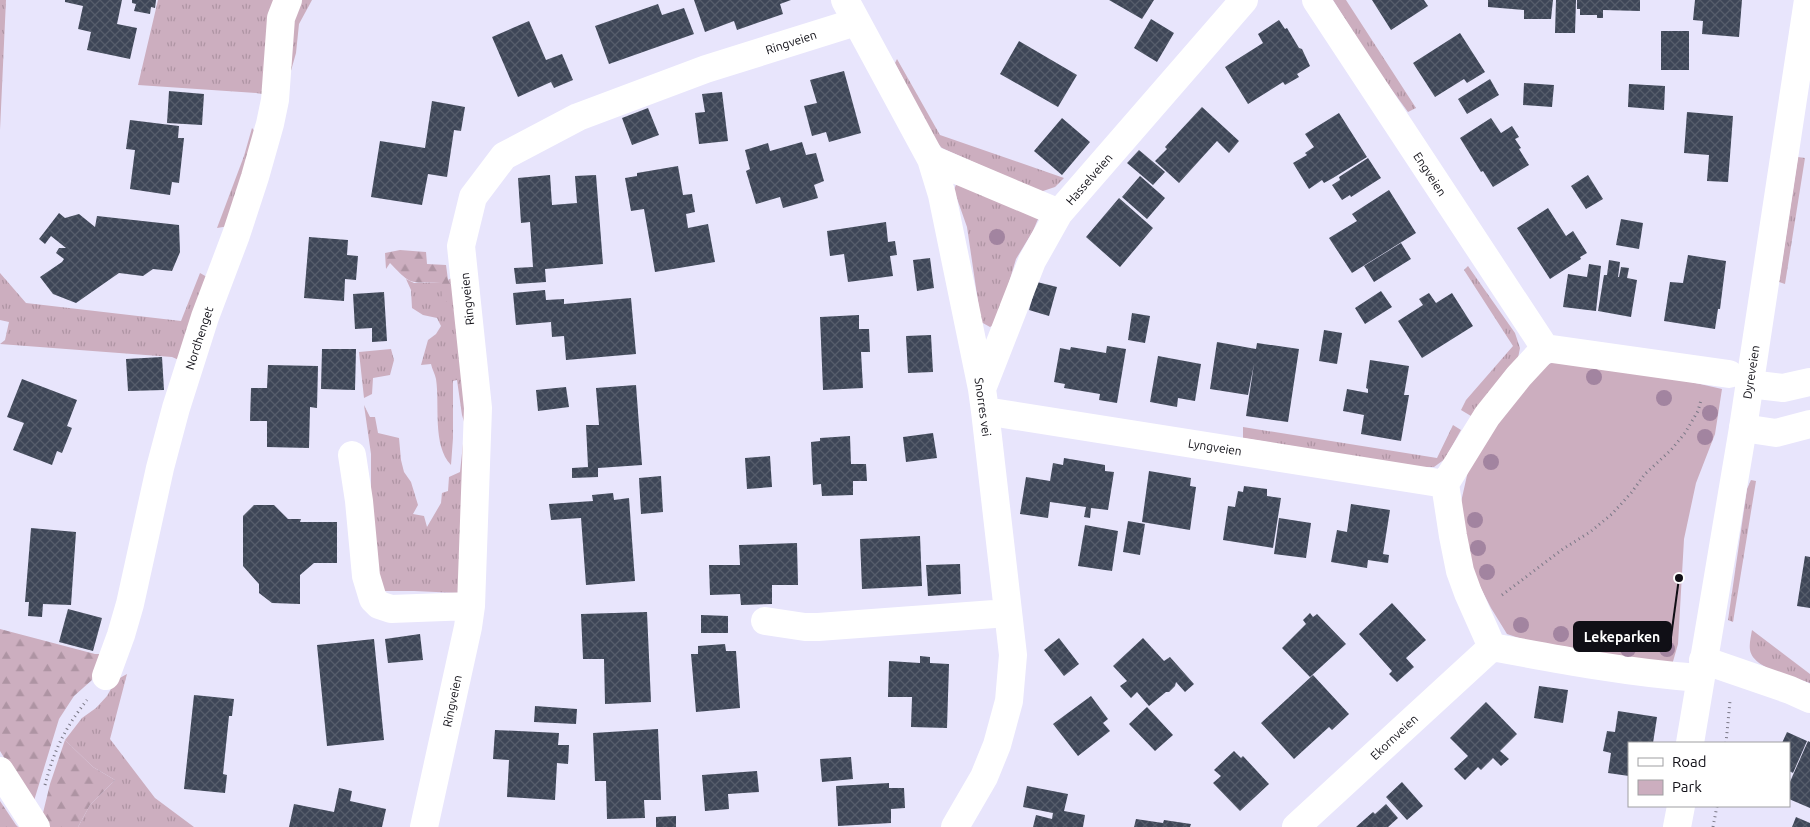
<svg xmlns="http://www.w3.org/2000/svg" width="1810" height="827" font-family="Ubuntu,sans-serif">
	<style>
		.grass { fill: url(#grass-tufts) }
		.forest { fill: url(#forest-firs) }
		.green { fill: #ccaebf }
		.building { fill: url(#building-cross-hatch) }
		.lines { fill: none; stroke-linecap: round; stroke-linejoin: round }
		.path { stroke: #7a7886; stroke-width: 3; stroke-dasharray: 1 4; stroke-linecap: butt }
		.minor { stroke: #fff; stroke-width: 28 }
		.major { stroke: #fff; stroke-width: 28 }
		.tree { fill: #a284a0 }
		.labels { text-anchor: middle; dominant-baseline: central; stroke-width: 5; stroke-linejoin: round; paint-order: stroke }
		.street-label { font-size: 12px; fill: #100f16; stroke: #fff }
		.leader { fill: none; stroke: #100f16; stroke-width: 2 }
		.callout-dot { fill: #100f16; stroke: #fff; stroke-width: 2 }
		.callout { fill: #100f16; stroke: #100f16; stroke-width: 2 }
		.callout-label { font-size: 14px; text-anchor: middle; font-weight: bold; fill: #fff }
	</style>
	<defs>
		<pattern id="grass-tufts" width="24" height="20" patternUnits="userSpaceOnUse" patternTransform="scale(1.25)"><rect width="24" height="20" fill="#ccaebf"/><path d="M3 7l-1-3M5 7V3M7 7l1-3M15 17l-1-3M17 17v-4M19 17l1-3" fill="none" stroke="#ae94a3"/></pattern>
		<pattern id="forest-firs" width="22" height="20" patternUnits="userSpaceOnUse" patternTransform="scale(1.25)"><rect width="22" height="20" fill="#ccaebf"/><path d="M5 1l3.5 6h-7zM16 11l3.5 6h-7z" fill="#ae94a3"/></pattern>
		<pattern id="building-cross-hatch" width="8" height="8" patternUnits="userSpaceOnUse" patternTransform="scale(1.25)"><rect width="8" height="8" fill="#3e4657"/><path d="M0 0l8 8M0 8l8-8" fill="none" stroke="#565d6b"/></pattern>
	</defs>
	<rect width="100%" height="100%" fill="#e8e5fc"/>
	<path class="grass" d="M0,0H6L0,130Z
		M158,0H283L268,95L256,93L138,85Z
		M295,0H312L299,24L296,53L285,92Z
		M1333,0H1346L1416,108L1408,112L1373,64Z
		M897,59L940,135L1064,178L1055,187L1040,192L942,148L934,140L895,63Z
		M252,128L258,135L229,226L217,228L244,156Z
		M1798,157L1805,158L1785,284L1779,282Z
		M957,182L1028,210L1038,219L1033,231L1016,259L997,323L990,327L981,322L967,227L954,190Z
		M1468,266L1515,333L1520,348L1518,358L1507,369L1471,416L1461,410L1466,400L1513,346L1464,270Z
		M0,273L26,303L181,321L200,273L207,277L179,360L172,357L0,344L5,340L9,322L0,320Z
		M455,276L469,415L458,593L414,591H376L371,540V454L364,405L370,417H375L378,433L399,438L401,460L404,472L411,482L418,505L413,514L424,516L427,527L441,503L442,493L448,491L449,477L460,472L465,425L462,415L457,380L453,381V438L451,465C432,445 440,405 436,379C435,374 432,369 431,364L421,365L428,340L436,334L441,326L437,318L423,315L412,308L411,290L406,279L414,283L441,282L455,290L448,280Z
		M391,349L394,360L390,375L373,378L372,394L364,398L359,352Z
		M1453,425L1461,430L1445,459L1434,467H1418L1243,438V427L1437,458Z
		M1751,480L1756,481L1733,622L1728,620L1747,489Z
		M1752,630L1810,674V683C1794,677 1753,669 1750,650C1749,644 1751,636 1752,630Z
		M127,674L110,739L155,798L194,827H78L90,805L115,780L93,767L65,740L82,718L96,708L107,696L116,680Z"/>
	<path class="forest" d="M400,250L426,252L427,264L446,265L448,280L455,290V305L442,300L441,282C409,282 413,287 390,263L386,269L385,253Z
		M0,629L95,654H102L92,680L74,696L59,719L33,804L0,751Z
		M65,740L93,767L115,780L90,805L78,827H49L42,817L50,784Z
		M0,801L16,825L18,827H0Z"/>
	<path class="green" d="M1561,359L1647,372L1722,389L1715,434L1696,483L1684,539L1678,644L1672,665L1525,640L1507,634L1491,608L1472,571L1459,511L1468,471L1500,419L1542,367Z"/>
	<path class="building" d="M65,0H122L117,24L137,28L130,59L87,50L91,32L78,29L83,6L65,2Z
		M132,0H156L155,8L151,7L150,14L134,11L136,4L132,3Z
		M694,0H791L780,4L783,14L737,30L734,21L705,32Z
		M1109,0H1154L1142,19Z
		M1372,0H1424L1428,6L1391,30Z
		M1488,0H1553L1551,19H1524V10L1488,7Z
		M1556,0H1576L1575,33H1555Z
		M1577,0H1640V11L1603,10V18H1597V15H1580V9H1577Z
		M1695,0H1742L1739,37L1702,34L1703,21L1693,20Z
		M658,4L662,15L684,8L694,34L609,64L595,26Z
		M1151,19L1174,33L1157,62L1134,48Z
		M1279,20L1285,29L1287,28L1299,48L1302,49L1310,66L1297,74L1299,77L1285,85L1283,82L1248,104L1225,67L1263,43L1258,34Z
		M529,21L546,60L562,54L573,80L554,88L551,82L518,97L492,37Z
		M1661,31H1689V70H1661Z
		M1460,33L1485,72L1467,83L1464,79L1435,97L1413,63Z
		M1019,41L1077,75L1058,107L1000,74Z
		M844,71L861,133L829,142L826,132L812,136L804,106L817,103L810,80Z
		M1490,79L1499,95L1467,114L1458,99Z
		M1524,83L1554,85L1552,107L1523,105Z
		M1629,84L1665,86L1664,110L1628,107Z
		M169,91L204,94L202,125L167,123Z
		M722,92L728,141L699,144L695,113L705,112L702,94Z
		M432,101L465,107L461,131L454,130L447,177L428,174L422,205L371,197L380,141L425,148Z
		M1202,107L1239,141L1229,153L1217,141L1179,183L1155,161L1167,149L1165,147Z
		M648,108L659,135L632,145L622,118Z
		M1687,112L1733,116L1728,182L1707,181L1709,155L1684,153Z
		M1339,113L1367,157L1333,178L1324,183L1322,180L1309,189L1293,163L1307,155L1305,153L1314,147L1305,134Z
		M1062,118L1090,142L1062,175L1034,151Z
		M1491,118L1501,133L1512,126L1519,137L1515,139L1521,148L1519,149L1529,165L1493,187L1483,171L1481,172L1460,138Z
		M130,120L179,126L178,138H184L179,183L172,182L170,195L130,189L135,150L126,149Z
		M802,142L806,155L816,153L824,181L814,185L818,198L783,208L780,197L756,204L746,171L750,169L745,150L768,143L770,151Z
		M1139,150L1165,172L1153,185L1127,163Z
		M1368,158L1381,178L1351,197L1350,195L1342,200L1332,185L1340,180L1339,177Z
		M678,166L683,195L692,194L695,212L686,214L688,228L708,224L715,262L655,272L644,209L631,211L625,178L637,176V173Z
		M550,175L552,205L577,203L575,176L596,175L603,264L545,269L546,282L516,284L514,268L533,267L530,222L521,223L518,178Z
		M1588,175L1603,199L1586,209L1571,186Z
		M1140,176L1165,198L1147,219L1122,197Z
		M1389,190L1416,233L1352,273L1329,238L1357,221L1352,214Z
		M1119,198L1153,228L1120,267L1086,237Z
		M1548,208L1566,236L1573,231L1587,253L1580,257L1581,259L1550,279L1517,228Z
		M59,213L65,218L79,214L95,227L97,216L179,225L180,252L172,271L153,269L143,276L119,273L76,303L53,294L40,277L62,262L64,259L56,253L59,248H66L51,236L45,244L39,239Z
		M1621,219L1643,223L1639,249L1616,245Z
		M886,222L888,242L895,241L897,255L890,256L893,276L848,282L844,254L830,256L827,231Z
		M309,237L348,240L347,255L358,256L356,280L345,279L344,301L304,298Z
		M1401,243L1411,259L1374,282L1364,266Z
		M1688,255L1726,261L1720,309H1718L1715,329L1664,321L1670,282L1683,283Z
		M930,258L934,288L917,291L913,260Z
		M1609,260L1620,262L1618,277H1619L1621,267L1629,268L1627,278L1637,280L1631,317L1598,311L1604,275H1607Z
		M1589,264L1601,266L1596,311L1563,307L1568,274L1587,277Z
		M1037,282L1057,287L1049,316L1029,310Z
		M545,290L546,300L564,299V304L631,298L636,354L566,360L564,336L552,337L551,322L516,325L513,293Z
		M1381,291L1392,307L1365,324L1355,308Z
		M384,292L387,341L372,342V328L355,329L353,294Z
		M1429,293L1436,303L1452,293L1473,326L1422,358L1398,321L1423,305L1419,299Z
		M1132,313L1150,316L1145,343L1128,340Z
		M859,315V329H869L870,352H861L863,388L823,390L820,317Z
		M1324,330L1342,333L1337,364L1319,361Z
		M931,335L933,372L908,373L906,336Z
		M1217,342L1256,349L1257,343L1299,349L1288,422L1246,416L1254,364L1248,395L1210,389Z
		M1107,346L1126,349L1117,403L1099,400L1100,394L1064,388L1065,384L1054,382L1060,348L1070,350L1071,347L1106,353Z
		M322,349H356L355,390L321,389Z
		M1158,356L1201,364L1195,401L1178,398L1177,407L1150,402Z
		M162,357L164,390L128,391L126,359Z
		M1370,360L1409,366L1404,395H1409L1401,441L1361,434L1364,415L1343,411L1347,389L1368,393V389L1366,388Z
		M268,365L318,366L317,408L310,407L309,448L267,447V421H250L251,388H267Z
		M22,379L77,400L67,426L72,428L62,453L57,451L52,465L13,450L24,423L7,417Z
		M636,385L642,465L598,468V477L572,478V468L588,467L586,425H599L596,388Z
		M566,387L569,407L538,411L536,390Z
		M933,433L937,458L906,462L903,437Z
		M850,436L851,464H866L867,481H853V495L822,496L821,484L813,485L811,442L820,441V438Z
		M770,456L772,487L747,489L745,458Z
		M1064,458L1105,465V471L1114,472L1108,510L1091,508L1090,518L1084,517L1086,507L1050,502L1048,518L1020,514L1026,477L1050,481L1053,463L1063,465Z
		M1149,471L1191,478L1190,486L1196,487L1190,530L1142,522Z
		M661,476L663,512L641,514L639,478Z
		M1244,486L1267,489V496L1281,498L1273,548L1223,540L1228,506L1235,507L1238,491L1243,492Z
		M613,493L614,500L629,498L635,581L586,585L581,518L551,520L549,504L593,501L592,495Z
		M1351,504L1390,510L1383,554L1389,555L1388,563L1368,560L1367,568L1331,562L1337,530L1347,532Z
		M254,505H274L288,519H301L300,522H337V563H314L300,575V604L272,603L259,593V584L243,566V516Z
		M1279,518L1311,523L1306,558L1274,554Z
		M1128,521L1145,524L1140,555L1123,552Z
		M1085,525L1118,531L1112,571L1078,566Z
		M31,528L76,532L71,605L43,604L42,617L28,616L29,602H25Z
		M920,536L922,586L862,589L860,539Z
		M797,543L798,585H772V604L741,605L740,594L710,595L709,565H740L739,545Z
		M1805,556L1810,557V608L1797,606Z
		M960,564L961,594L928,596L926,565Z
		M1392,603L1426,640L1406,658L1414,667L1397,682L1389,674L1392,671L1359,634Z
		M68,609L102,618L93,651L59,642Z
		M647,612L651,702L605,704L604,659H583L581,614Z
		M1310,613L1313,617L1317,614L1346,644L1310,677L1282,648L1306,624L1303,620Z
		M701,615L728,616V633H701Z
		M420,634L423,660L388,663L385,639Z
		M1059,638L1079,664L1064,676L1044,650Z
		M1143,638L1164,661L1170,657L1194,684L1185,692L1176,682L1175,686L1169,692H1166L1149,706L1137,692L1131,698L1120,686L1127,681L1113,666Z
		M374,639L384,740L327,746L317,645Z
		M725,644L726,651H736L740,708L696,712L691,654H698V646Z
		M920,656L930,657V663L949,664L947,728L911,727L912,697H888L889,661L920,663Z
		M1313,675L1349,714L1332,730L1329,727L1294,759L1261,723Z
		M1539,686L1568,690L1563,723L1534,718Z
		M194,695L234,699L232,716H229L223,774L227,775L225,793L184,789Z
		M1091,696L1108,719L1103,723L1110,731L1078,756L1053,724Z
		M1486,702L1517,734L1500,751L1509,759L1501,766L1493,758L1481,770L1478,767L1465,780L1454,769L1468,756L1450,738Z
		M535,706L577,709L576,724L534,722Z
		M1147,707L1173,735L1155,751L1129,724Z
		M1618,711L1657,717L1653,743H1629V776L1608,773L1611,753L1603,751L1607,731L1615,732Z
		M658,729L661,800H644L645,818L607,819L606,781H595L593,733Z
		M495,730L559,733L558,745H569L568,764L557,763L555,800L507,797L509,760L493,759Z
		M1787,732L1807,741L1793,773L1789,771V743H1782Z
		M1808,741L1810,742V808L1789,799V784Z
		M1234,751L1241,758L1243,756L1269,784L1240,811L1213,783L1221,776L1214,770Z
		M851,757L853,779L822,782L820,759Z
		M757,771L759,792L728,794L729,809L705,811L702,775Z
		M1402,782L1423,806L1407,820L1386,797Z
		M889,783V788H904L905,808L891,809V823L838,826L836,786Z
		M1027,786L1068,794L1064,811L1085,815L1083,827H1033L1036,815L1052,819L1053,813L1023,807Z
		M339,788L352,791L350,801L386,809L382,827H289L294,804L334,812Z
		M1386,804L1398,818L1388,827H1356L1373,812L1375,814Z
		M676,816V827H656V817Z
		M1796,817L1810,823V827H1792Z
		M1136,819L1163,823L1164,820L1191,824L1190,827H1134Z"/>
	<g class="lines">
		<path class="path" d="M1502,595L1563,549L1590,532L1612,514L1631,493L1645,474L1671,450L1685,433L1698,411L1701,400
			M1726,743L1730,701
			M45,785C54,750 65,728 87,700
			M1713,827L1717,806"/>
		<path class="minor" d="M845,0L931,159L942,195L982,389L985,411L1013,655L1009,701L997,745L984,777L955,827
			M1316,0L1545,348
			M931,159L1059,213
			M1545,348L1519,376L1487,416L1445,484L1453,536L1460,571L1468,593L1492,647C1561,660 1630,673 1700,678
			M1545,348L1729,374
			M1749,384L1783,388L1810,382
			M982,389L1032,261L1059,213L1244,0
			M985,411L1445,484
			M1743,428L1776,433L1810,424
			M352,455L359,501L366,576L373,599L379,605L391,609L471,606
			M765,621L805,627H818L1008,613
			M1703,660L1790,690L1810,699
			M106,676L121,635L130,604L160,468L176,408L205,317L236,235L255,177L270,124L275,100L281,18L288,0
			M0,771L36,827
			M424,827L468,627L471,606L478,408L461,246L473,197L504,156L578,117L706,69L856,22
			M1296,827L1492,647"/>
		<path class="major" d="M1690,743L1743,428L1808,0
			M1677,827L1681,806"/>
	</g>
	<g class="tree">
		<circle cx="997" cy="237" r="8"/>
		<circle cx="1594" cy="377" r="8"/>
		<circle cx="1664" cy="398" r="8"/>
		<circle cx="1710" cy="413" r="8"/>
		<circle cx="1705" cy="437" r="8"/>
		<circle cx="1491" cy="462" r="8"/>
		<circle cx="1475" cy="520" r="8"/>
		<circle cx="1478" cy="548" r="8"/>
		<circle cx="1487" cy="572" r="8"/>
		<circle cx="1521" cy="625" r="8"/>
		<circle cx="1561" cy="634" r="8"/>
		<circle cx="1628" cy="649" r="8"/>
		<circle cx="1667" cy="649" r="8"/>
	</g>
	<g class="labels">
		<g class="street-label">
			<text transform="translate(791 42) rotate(-18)">Ringveien</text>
			<text transform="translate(1430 174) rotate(57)">Engveien</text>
			<text transform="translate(1089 179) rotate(-49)">Hasselveien</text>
			<text transform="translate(467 299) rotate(-96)">Ringveien</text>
			<text transform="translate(199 338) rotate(-72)">Nordhenget</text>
			<text transform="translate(1751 372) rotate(-81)">Dyreveien</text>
			<text transform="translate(983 407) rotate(82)">Snorres vei</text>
			<text transform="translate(1215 447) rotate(9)">Lyngveien</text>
			<text transform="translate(452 701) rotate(-78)">Ringveien</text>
			<text transform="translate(1394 737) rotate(-43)">Ekornveien</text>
		</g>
	</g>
	<path class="leader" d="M1679 578L1671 637"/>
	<circle class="callout-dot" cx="1679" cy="578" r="5"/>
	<rect class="callout" x="1574" y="622" width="97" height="29" rx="5"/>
	<g class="callout-label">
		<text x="1622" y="642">Lekeparken</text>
	</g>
	<rect x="1628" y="742" width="162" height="65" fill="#ffffff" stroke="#9f9fa2"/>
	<rect x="1638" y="758" width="25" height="8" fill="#ffffff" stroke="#9f9fa2"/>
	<text x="1672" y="767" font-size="15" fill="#100f16">Road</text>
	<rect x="1638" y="780" width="25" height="15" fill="#ccaebf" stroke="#9f9fa2"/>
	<text x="1672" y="792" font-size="15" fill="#100f16">Park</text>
</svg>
